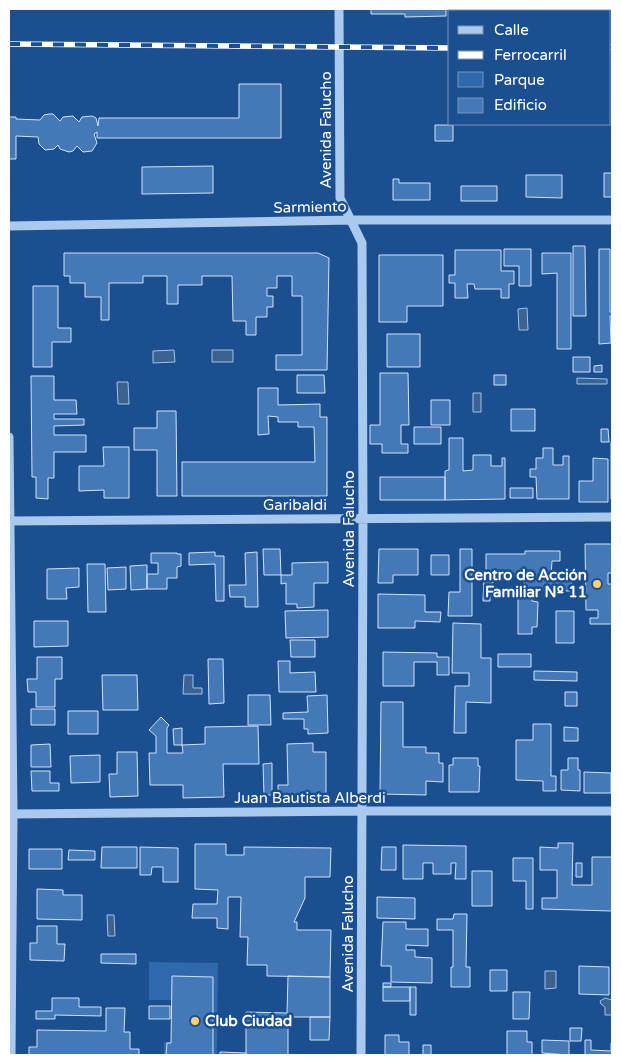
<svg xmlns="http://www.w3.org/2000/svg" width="621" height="1064" font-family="'Varela Round',sans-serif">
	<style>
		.green { fill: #2e69ad }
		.water { fill: #3c6290; stroke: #9cc4f0 }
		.building { fill: #4478b7; stroke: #cfe3fa }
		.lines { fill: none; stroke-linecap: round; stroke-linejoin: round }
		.minor { stroke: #a9c9ee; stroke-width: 9 }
		.rail-casing { stroke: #fff; stroke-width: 5.5 }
		.rail { stroke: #1b4f8f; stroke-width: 4; stroke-dasharray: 11; stroke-linecap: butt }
		.poi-dot { fill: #ffd166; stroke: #1b4f8f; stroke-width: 2 }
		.labels { text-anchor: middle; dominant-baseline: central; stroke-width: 5; stroke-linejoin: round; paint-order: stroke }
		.street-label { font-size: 15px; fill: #fff; stroke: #1b4f8f }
		.poi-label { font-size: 15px; font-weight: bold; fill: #fff; stroke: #1b4f8f; text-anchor: end }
	</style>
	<rect width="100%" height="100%" fill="#1b4f8f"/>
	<path class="green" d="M149,962L218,963L217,1055H164V1042H171L172,1000H149Z"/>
	<path class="water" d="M527,308L528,330H519L518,309Z
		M174,350L175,362L153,363V351Z
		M212,350H233V362H212Z
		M577,378L607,379V384H577Z
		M117,382H128L129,404H118Z
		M473,393H481V412H473Z
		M184,675H193V688H202V694H183Z
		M107,915H114L115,936H108Z
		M545,971H556V988L545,989Z
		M605,998L612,1000V1015H605V1007L601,1004L600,1001Z"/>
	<path class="building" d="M371,9H446V16L405,17V14H371Z
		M239,84H281V138H97V132L94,134L97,143L92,151L83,152L77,146L73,151L69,152L60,149L58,145L54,149L45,150L39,144L38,137L16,136V159H9V117H16V119L40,120L44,115L49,114H53L60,121L63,117L73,116L79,122L82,117L92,116L96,118L98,126L99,118H239Z
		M435,125H453V141H435Z
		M213,166V193L142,194V167Z
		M604,173H612V197H604Z
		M526,175H562V198L526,197Z
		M393,179H399V183H430V200H393Z
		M461,186H497V201H461Z
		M573,246H585L586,316H573Z
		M504,249H531V286H519V266H504Z
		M599,249H610V312H612V316H610L611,343L599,344Z
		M455,250H501V271H514V284H509V298H501V289H475L474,284H467L468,298H455V283H449V275H455Z
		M64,253H318L329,258L327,370H276V355H302V296H292V276H277V288H267V296H273V307H267V317H256V335H246V321H233L232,276H202V285H178V304H167V276H143V283H109V320H101V297H85V283H70V276H64Z
		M542,253H571V349H557V273L542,274Z
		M379,255H443V306H407V322H379Z
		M33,286H58V328H71V342H52V367H33Z
		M387,334H420V367H387Z
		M573,357H590V372H573Z
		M602,365V372H594V366Z
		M380,373H408L409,425H401V444H408V453H382V444H370V425H380Z
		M297,375H324L325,393H297Z
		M494,375H506V385H494Z
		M31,376H54V400H76L77,414H54V419H84V425L54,426V435H86V452H54V478H48V499L36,498V477H32Z
		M258,388H278V405L320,404V417H327V496H182V462H315L314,427H298V422H278V417L268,416L269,434L258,435Z
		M431,400H450V425H431Z
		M511,409H535V431H511Z
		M157,411H176L177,496H157V450H134V428H157Z
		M414,427H441V444H414Z
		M601,429H608L609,442H601Z
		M449,438H463V471L473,470V455H491V466H502V458H505V499L445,500V471L449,470Z
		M611,442H612V499H611Z
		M103,447H129V498H104V490L79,491V466H104Z
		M543,448H553V465H563V456H569V499H537L536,477H530V469H536V458H543Z
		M593,458L608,459V502H579V481H593Z
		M380,477H445V500H380Z
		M510,488H533V498H510Z
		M585,544H612V573H608V584H612V624H590V618H598V610H586Z
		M263,549H280L281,575H264Z
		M379,549H418V575H393V583H378Z
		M460,549H472V616H448L449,592H460Z
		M525,551H560V561H552L551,577H572L571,591L524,590V576H494L493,583H490V601H483L484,575H486V554H525Z
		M215,552V556H224V601H216L215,564L189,565V553Z
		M257,552L258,607H245V597H230L229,585H246L245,553Z
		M151,553H177V554H181V566L177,567V578H167V589H147V574H158V563H151Z
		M431,555H449V575H431Z
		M328,562V583H314V607L297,608V604H286V583L281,584V575H292V563Z
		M87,564H105L106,612H88Z
		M147,565V589L131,590L130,566Z
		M126,567V589L108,590L107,568Z
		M79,568V587L66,588L67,599H47V569Z
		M378,594L425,595V612H441L440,622L415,621V628H378Z
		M518,594H532V601L538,602L537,627H532V634H518Z
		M328,610V637L286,638L285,611Z
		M556,611H574V643H556Z
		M34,621H68V646L34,647Z
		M453,623L481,624V658H491V703L466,702V733H454L455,686H469V673H452Z
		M290,640H315V657H291Z
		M383,652L437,653V657H449V675H437V662H414V686H383Z
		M498,654H531V667H498Z
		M37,657H62V679H55V707H36V692H28L27,679H37Z
		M208,659H223L224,703L209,704Z
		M278,661H290V673L315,672L316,692H279Z
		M534,671L577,672V681L534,680Z
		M102,675H137L138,710H103Z
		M565,692H577V706H565Z
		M248,695H270L271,725H248Z
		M327,695L328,733L308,734V729H304V719H283V713L308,712L307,696Z
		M381,702H403V747H426V753H439V763H443V782L426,781V795L380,794Z
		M31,709H55V725H31Z
		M68,711H98V734H68Z
		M161,717L169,725L167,728V753H183L182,745L205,744V727L258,726L259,764H223L224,797L183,798V785H150L149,753H156V736L149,730Z
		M533,724H551V776H556V791H543V781L516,780V740H533Z
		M564,727L578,728V741H564Z
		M182,728V745H174L173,729Z
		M313,743V752H326V797H278V785H288L287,744Z
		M50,744L51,767H31V745Z
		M117,752H137L138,796L110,797L109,774H117Z
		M100,755V782L71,783L70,756Z
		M453,758H478V766H480L479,792H449V765H453Z
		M568,758H578V770H580V791L561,790V770H568Z
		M272,763V795H264L263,764Z
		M31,771H50V783H59V791H32Z
		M584,772L611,773V793H584Z
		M558,843H573L572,885H592V857H612V911L542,909V898H557V870H540V847L558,848Z
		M195,844H226V855H244V847L331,848L330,877H305V898L294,922H297V930H331L330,977L267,976V965H247L248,937H240L241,897H228V929L217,928V918H192L193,904H217L218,890L195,889Z
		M403,845L466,846V879H455L456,863H451V874H433V863H423V879H403Z
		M102,847H137V868H101Z
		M140,847L178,848V882H163V867H152L151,875H140Z
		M382,847H396V870H381Z
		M29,849H62V869H29Z
		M69,850L95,851V860H68Z
		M513,858H533V909H526V881H513Z
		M576,863H582V877H576Z
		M472,871H492V906H472Z
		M37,889L63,890V895H82V920L37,919Z
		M377,897L415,898V919L377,918Z
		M454,914H467L466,967H470V987H451V967H453V930H437V919H453Z
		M383,922H406V929H428V946L406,945V950H415V957L432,958V983L391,982V966H381Z
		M37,926H57V944H65L64,961L30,960V943H37Z
		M101,954H136V964L101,963Z
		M579,966L609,967V995L579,994Z
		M490,970H507V991H490Z
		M172,976L213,977V1055H166L167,1043H171Z
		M288,976L330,977V1017H288V1055H246V1012L287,1013Z
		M383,983H391V987H383Z
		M383,987H410V1001H383Z
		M410,987H416V1015H410Z
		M513,992H530L529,1019H513Z
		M52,998H79V1007H101V1016L55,1015V1019H36V1011H52Z
		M149,1006H170V1019H149Z
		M106,1008H125L124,1032H130V1049H139V1055H29V1047H37V1030L106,1031Z
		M310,1017H330L329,1040H310Z
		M570,1028H582L581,1041H570Z
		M507,1031H527V1042H532V1055H507Z
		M385,1035H399V1042H409V1055H385Z
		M542,1040L569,1041V1055L542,1053Z
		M585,1040H591V1050L611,1051V1043H612V1055H585Z
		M423,1045H431V1055H423Z
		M220,1052L246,1053V1055H220Z"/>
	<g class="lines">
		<path class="minor" d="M339,9L340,198L362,243L363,518L361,1055
			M9,226L352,220H612
			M9,437L13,814L11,1055
			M9,521L612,517
			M9,814L363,811H612"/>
		<defs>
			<path id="rail" d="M9,44L450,48
				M610,47H612"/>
		</defs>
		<use href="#rail" class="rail-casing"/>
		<use href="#rail" class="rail"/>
	</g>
	<g class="poi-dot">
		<circle cx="597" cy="584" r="5"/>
		<circle cx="195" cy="1021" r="5"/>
	</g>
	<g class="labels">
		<g class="street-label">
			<text transform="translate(326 130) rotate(-90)">Avenida Falucho</text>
			<text transform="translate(310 207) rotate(-1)">Sarmiento</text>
			<text x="295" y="505">Garibaldi</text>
			<text transform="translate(349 529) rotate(-90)">Avenida Falucho</text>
			<text x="310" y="798">Juan Bautista Alberdi</text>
			<text transform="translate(348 934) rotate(-90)">Avenida Falucho</text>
		</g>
		<g class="poi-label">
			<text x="587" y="575">Centro de Acción<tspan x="587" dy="17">Familiar Nº 11</tspan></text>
			<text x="205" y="1021" text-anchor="start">Club Ciudad</text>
		</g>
	</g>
	<rect width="621" height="1064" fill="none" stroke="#ffffff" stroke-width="20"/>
	<rect x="448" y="10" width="162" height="115" fill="#1b4f8f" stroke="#7695bc"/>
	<rect x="458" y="26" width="25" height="8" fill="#a9c9ee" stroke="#7695bc"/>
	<text x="494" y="35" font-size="15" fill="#ffffff">Calle</text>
	<rect x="458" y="51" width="25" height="8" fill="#ffffff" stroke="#7695bc"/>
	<text x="494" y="60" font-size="15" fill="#ffffff">Ferrocarril</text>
	<rect x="458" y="72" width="25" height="15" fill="#2e69ad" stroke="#7695bc"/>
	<text x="494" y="85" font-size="15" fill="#ffffff">Parque</text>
	<rect x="458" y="98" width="25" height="15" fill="#4478b7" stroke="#7695bc"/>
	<text x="494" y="110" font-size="15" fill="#ffffff">Edificio</text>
</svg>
